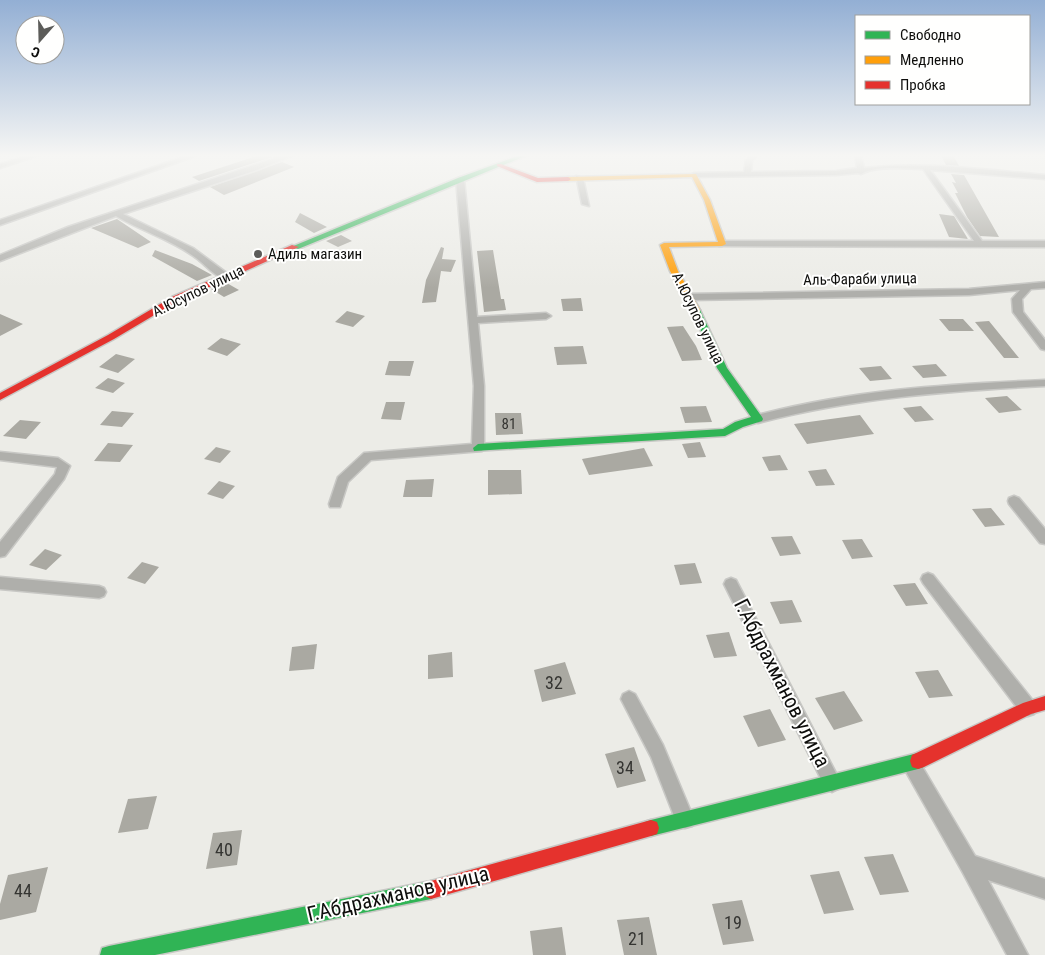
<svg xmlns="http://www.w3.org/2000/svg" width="1045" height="955" font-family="'Roboto Condensed',sans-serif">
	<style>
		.building { fill: #aaa9a2 }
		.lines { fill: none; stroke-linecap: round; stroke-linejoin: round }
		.street-casing { stroke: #c8c8c5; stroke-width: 3 }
		.fast-casing { stroke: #c8c8c5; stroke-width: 3 }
		.slow-casing { stroke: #c8c8c5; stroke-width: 3 }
		.jam-casing { stroke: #c8c8c5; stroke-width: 3 }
		.street { fill: #afafab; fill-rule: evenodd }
		.fast { fill: #30b455; fill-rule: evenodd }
		.slow { fill: #ff9f0a; fill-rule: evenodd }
		.jam { fill: #e5322d; fill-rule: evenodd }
		.poi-dot { fill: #5c5c59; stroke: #fffffe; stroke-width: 2 }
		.labels { text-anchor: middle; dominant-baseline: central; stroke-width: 4; stroke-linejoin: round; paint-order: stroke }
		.far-poi-label { font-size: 15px; fill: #0e0e0c; stroke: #fffffe; text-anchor: start }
		.far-street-label { font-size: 15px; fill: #0e0e0c; stroke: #fffffe }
		.number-label { font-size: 15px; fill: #353532 }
		.near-number-label { font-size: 18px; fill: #353532 }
		.near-street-label { font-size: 21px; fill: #0e0e0c; stroke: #fffffe }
	</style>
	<rect width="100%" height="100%" fill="#ecece7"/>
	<path class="building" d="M260,155L272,157L199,181L192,177Z
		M941,155H953L959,166L946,165Z
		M282,162L294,167L224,195L210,187Z
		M951,174L964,175L999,237L980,236L967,217L955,193H958L952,182L956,183Z
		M300,213L327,227L314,233L295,222Z
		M939,214L954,216L968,239L949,237Z
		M117,219L151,242L138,248L91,228Z
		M341,235L352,241L338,247L326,241Z
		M441,247L444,248L442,259L456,260L451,272L441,271L436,302L422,303L426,280Z
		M155,250L192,264L212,275L197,281L152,256Z
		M493,250L501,299H504L506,310L484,312L477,251Z
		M225,282L239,290L224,297L211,289Z
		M581,298L583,311H563L561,299Z
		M347,311L365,316L353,327L335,322Z
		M0,314L23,324L0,336Z
		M939,319H963L974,331H949Z
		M989,321L1019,358H1004L975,322Z
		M683,326L696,346L702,360L682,361L667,327Z
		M221,338L241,344L227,356L207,349Z
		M583,346L587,364L557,365L554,347Z
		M116,354L135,359L118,373L99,367Z
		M389,361H414L410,376L385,375Z
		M936,364L947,376L923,378L912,366Z
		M881,366L892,379L870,381L859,368Z
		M108,378L125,383L113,393L95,388Z
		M1007,396L1022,410L999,413L985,398Z
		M386,402H405L401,420L381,419Z
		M706,406L712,422L685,423L680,407Z
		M921,406L934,420L915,422L903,408Z
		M112,411L134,413L122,427L100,425Z
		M495,413H521L523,434L496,435Z
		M860,415L874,434L807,444L794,424Z
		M20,420L41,422L26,439L3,436Z
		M700,442L706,457L688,458L682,444Z
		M108,443L133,445L120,462L94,461Z
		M216,447L231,451L220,463L204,459Z
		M644,448L653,466L589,475L582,459Z
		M780,455L788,470L769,471L762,457Z
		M826,469L835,485L816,486L808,471Z
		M488,470H521L522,494L488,495Z
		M434,479L432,497H403L406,480Z
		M219,481L235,486L223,499L207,494Z
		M991,508L1005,525L985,527L972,509Z
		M792,536L801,554L780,556L771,537Z
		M862,539L873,557L852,559L842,540Z
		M45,549L62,555L46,570L29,565Z
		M142,562L159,567L145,584L127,578Z
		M695,563L702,583L680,585L674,565Z
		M915,583L928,604L906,606L893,585Z
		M792,600L802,622L780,624L770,602Z
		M729,632L737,656L714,658L706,635Z
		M317,644L314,669L289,671L292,647Z
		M452,652L453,677L428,679V655Z
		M565,662L576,694L542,702L534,670Z
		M938,670L953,696L929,698L915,672Z
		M844,691L863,721L834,730L815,698Z
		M770,709L786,740L758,747L743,716Z
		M634,747L646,781L617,788L605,754Z
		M157,796L148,829L118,833L128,799Z
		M242,830L237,865L206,869L213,833Z
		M893,854L909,892L880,895L864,857Z
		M48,867L36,912L0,920V904L8,875Z
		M839,871L854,910L824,914L810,875Z
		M742,900L754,941L723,945L712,904Z
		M649,917L657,955H624L617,920Z
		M562,927L566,955H533L530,931Z"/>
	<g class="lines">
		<defs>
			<path id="street" d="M30,155H39L0,168V164Z
				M189,155H198L0,225V220Z
				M285,155H293L257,170L123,214L193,248L228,274V278C217,280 205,264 196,258C172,240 141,231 116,216L0,261V255L68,227Z
				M750,155H757L752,161L751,172L836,171L857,168L855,155H861L864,168C924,161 985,170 1045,175V179L930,170L982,241H1045V247L719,246L718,244L722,241H974L923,169C905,169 877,165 861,174L858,173L836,175L694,177L690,175L694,173L744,172L746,160Z
				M576,176L583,178L589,206L582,204Z
				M460,177L464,179L477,317L546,313L551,316L546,319L478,323L484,386V448L482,451L371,460L348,482L340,507H330L329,504L338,477L364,453L472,444L474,386L456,179Z
				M1045,282V288L1031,289L1022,299L1023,312L1045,340V350L1041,349L1013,312L1012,299L1020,290L969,295L690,300L685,297L690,294L969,289Z
				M1045,380V386C948,391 852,398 758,423L752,419L754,416C849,390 947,384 1045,380Z
				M0,452L58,458L70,466L64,479L5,556L0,557V542L55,474L57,467L0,460Z
				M1014,496L1019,498L1045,529V544L1040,543L1009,504L1008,501L1009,498Z
				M928,573L933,575L1034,702L1036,708L1034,714L1028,716L1022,714L923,583L921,579L923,575Z
				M0,577L99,586L104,588L106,592L104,596L99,598L0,589Z
				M731,578L736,580L838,777L841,783L838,789L832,792L826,789L724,584L726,580Z
				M629,691L635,694L663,745L694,819L692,826L685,828L678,826L651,757L621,699L623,694Z
				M911,755L917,758L975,856L1045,879V899L988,880L1028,955H1007L962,871L905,770L902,764L905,758Z"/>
			<path id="fast" d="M520,155H528L298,249L291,247L458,178Z
				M696,307L700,310L727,368L762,417L763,419L762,421L743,427L725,436L474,451L473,448L478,444L723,429L735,422L751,417L717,368L692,310Z
				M918,753L924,755L926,761L924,767L918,769L651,836L645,834L643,828L645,822L651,820Z
				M431,881L437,884L440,890L437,896L431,899L155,955H100L102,948L109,946Z"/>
			<path id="slow" d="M696,174L710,200L726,244L722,246L669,247L678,271L700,310L696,313L692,310L670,271L660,245L664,243L718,242L704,200L692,177L568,181L565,179L568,177Z"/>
			<path id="jam" d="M497,164H501L538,178L568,177L571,179L568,181L537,182L497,166Z
				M292,245L299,247L178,301L114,339L0,400V393L108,335L172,297Z
				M1045,696V710L1031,714L924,767L918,769L912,767L910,761L912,755L1023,703Z
				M651,820L657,822L659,828L657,834L651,836L431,899L425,896L422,890L425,884L431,881Z"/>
		</defs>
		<use href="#street" class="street-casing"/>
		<use href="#fast" class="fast-casing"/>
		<use href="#slow" class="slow-casing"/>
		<use href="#jam" class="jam-casing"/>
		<use href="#street" class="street"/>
		<use href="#fast" class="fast"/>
		<use href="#slow" class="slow"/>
		<use href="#jam" class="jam"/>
	</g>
	<linearGradient id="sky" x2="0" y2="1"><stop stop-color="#93afd4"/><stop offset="0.54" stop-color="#f6f6f4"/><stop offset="1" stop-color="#f6f6f4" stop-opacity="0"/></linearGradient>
	<rect width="1045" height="288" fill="url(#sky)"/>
	<circle class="poi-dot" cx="258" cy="254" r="5"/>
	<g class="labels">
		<g class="far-poi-label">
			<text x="268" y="254">Адиль магазин</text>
		</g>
		<g class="far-street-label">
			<text transform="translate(860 279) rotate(-1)">Аль-Фараби улица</text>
			<text transform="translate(198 291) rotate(-26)">А.Юсупов улица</text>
			<text transform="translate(698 318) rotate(64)">А.Юсупов улица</text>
		</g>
		<g class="number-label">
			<text x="509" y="424">81</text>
		</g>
		<g class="near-number-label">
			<text x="554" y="682">32</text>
			<text x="625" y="767">34</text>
			<text x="224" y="849">40</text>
			<text x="23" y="890">44</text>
			<text x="733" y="922">19</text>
			<text x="637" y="938">21</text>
		</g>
		<g class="near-street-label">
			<text transform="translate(782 683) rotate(63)">Г.Абдрахманов улица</text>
			<text transform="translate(398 894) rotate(-13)">Г.Абдрахманов улица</text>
		</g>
	</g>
	<rect x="855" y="15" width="175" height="90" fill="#fffffe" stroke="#9f9f9d"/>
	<rect x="865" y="31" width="25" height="8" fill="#30b455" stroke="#9f9f9d"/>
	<text x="900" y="40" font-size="15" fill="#0e0e0c">Свободно</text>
	<rect x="865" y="56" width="25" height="8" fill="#ff9f0a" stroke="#9f9f9d"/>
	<text x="900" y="65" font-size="15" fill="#0e0e0c">Медленно</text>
	<rect x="865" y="81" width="25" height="8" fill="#e5322d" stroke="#9f9f9d"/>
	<text x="900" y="90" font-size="15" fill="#0e0e0c">Пробка</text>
	<g transform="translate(40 40) rotate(200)"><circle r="24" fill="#fffffe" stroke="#9f9f9d"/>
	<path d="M0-4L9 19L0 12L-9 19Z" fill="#5c5c59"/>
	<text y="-8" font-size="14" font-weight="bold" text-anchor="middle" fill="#0e0e0c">С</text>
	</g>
</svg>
